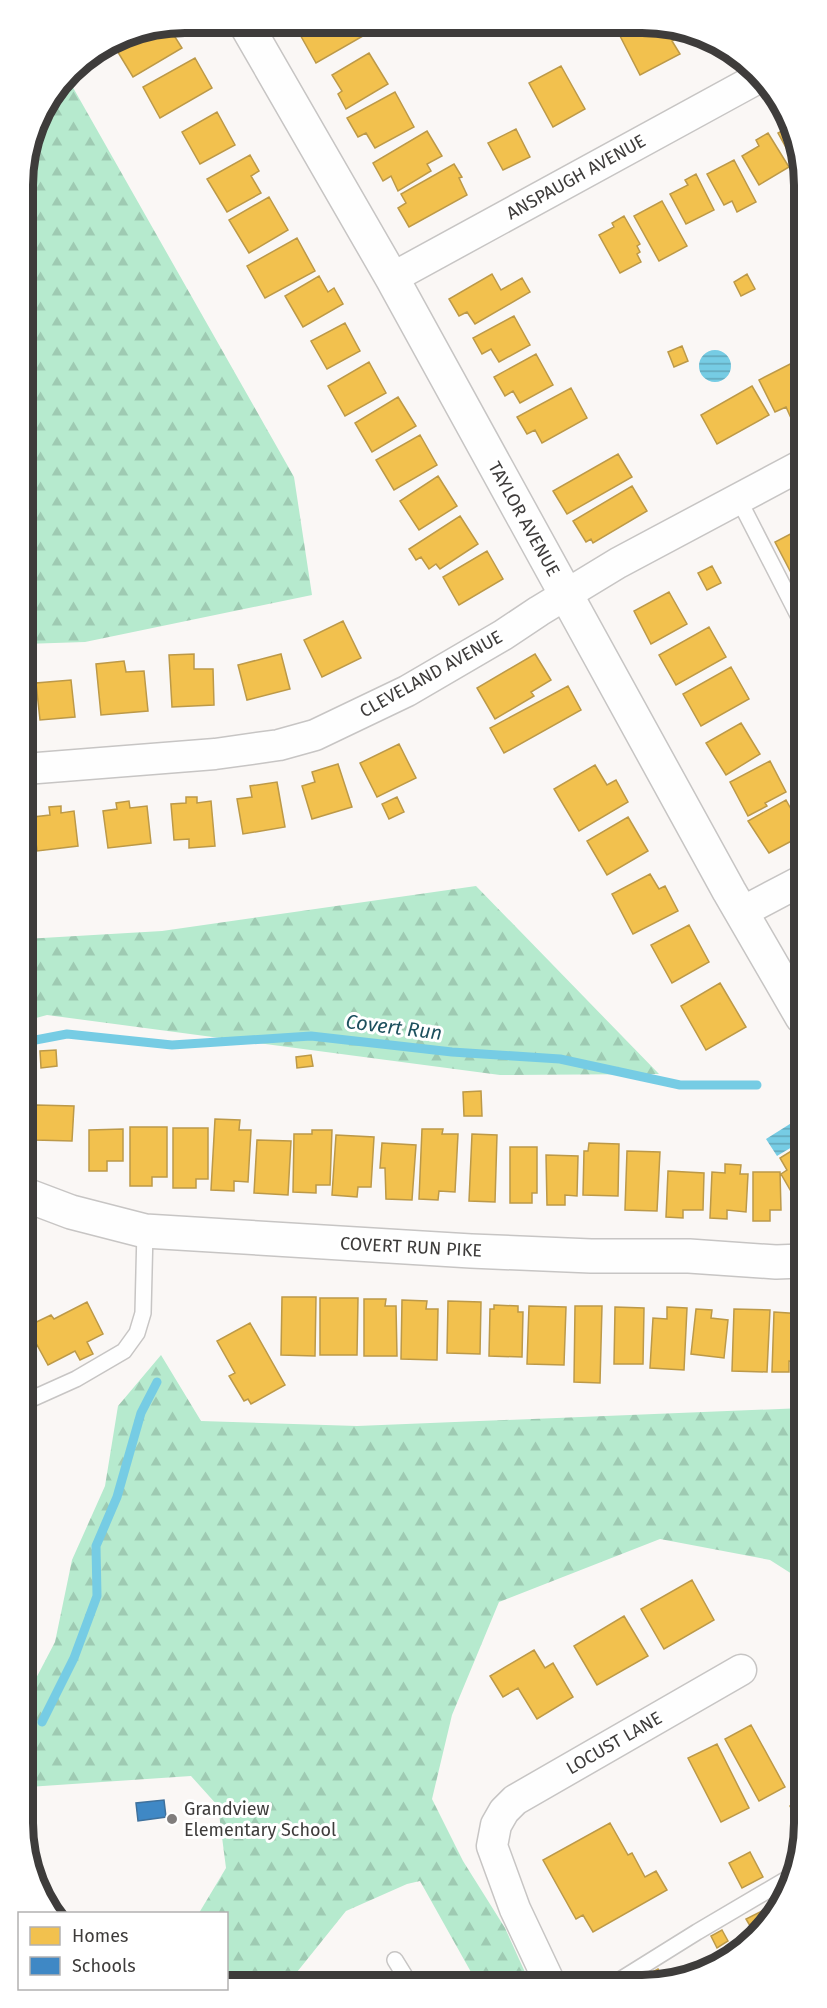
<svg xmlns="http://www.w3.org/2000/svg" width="827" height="2008" font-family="'Fira Sans',sans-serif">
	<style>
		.forest { fill: url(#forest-firs) }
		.water { fill: url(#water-rules) }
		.homes { fill: #f2c14e; stroke: #bc9948; stroke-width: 1.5 }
		.schools { fill: #3f88c5; stroke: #3f719c; stroke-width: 1.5 }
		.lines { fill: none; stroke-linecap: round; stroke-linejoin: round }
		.stream { stroke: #76cce4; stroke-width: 9 }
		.lane-casing { stroke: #c7c5c4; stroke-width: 18 }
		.street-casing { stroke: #c7c5c4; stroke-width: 33 }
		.secondary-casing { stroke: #c7c5c4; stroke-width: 36 }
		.lane { stroke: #fefefe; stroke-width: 15 }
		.street { stroke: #fefefe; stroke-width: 30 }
		.secondary { stroke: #fefefe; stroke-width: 33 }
		.poi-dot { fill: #807d7c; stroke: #fff; stroke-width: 2 }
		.labels { text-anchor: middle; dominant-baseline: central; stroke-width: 6; stroke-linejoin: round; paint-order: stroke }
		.street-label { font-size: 18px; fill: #3e3c3b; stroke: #fff }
		.poi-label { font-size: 18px; fill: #3e3c3b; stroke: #fff; text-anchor: start }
		.water-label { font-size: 20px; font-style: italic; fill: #1d505e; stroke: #fff }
		.rim { fill: none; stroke: #3e3c3b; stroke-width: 8 }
	</style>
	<defs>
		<pattern id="forest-firs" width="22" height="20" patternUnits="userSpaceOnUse" patternTransform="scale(1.5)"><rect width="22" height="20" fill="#b6eace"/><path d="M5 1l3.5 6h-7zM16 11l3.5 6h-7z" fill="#9ecab2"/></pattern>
		<pattern id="water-rules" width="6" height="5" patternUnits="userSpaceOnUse" patternTransform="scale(1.5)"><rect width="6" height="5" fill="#76cce4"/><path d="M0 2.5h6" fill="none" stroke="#62a7ba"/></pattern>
	</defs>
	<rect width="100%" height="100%" fill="#faf7f5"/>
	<path class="forest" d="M67,77L294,477L312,595L85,642L24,644L23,174L39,113Z
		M476,886L659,1074L500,1075L47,1015L25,1021V939L162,931Z
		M161,1355L201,1421L357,1426L803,1408V1581L770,1560L660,1539L499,1602L452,1715L432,1799L463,1861L505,1928L529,1981H476L420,1881L407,1884L346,1911L289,1982H227L226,1914L199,1913L226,1868L218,1806L191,1776L28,1787L27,1689L32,1686L55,1642L72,1560L105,1486L118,1406Z"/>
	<path class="water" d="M699 366a16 16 0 1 1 32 0a16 16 0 1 1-32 0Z
		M801,1117L802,1141L777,1156L766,1139Z"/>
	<path class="homes" d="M312,23L356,24L363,36L316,63L298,31Z
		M177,24L182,33L175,37L182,48L133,77L116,49L148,30Z
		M631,25L674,26L680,37L672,41L680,54L640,75L618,32Z
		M369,53L388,84L346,109L338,94L342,91L332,75Z
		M195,58L212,88L160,118L143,87Z
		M561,66L585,109L553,127L529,83Z
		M395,92L414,127L375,148L366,133L358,137L347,118Z
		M217,112L235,145L200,164L182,132Z
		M785,119L799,143V171L778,133L789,127Z
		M516,129L530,157L503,170L488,143Z
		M427,131L442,156L427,164L431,171L398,191L391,176L383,181L373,163Z
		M768,133L789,167L759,185L742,156L759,146L756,140Z
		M250,155L259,171L251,176L261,193L227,212L207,179Z
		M734,160L756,202L737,212L732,201L724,205L707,174Z
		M454,164L462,177L459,178L467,195L409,227L398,208L406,203L401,194Z
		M696,174L714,210L686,224L670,194L688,185L685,180Z
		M269,197L288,230L249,253L229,220Z
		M662,201L687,246L659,261L634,216Z
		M624,216L640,244L637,246L640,252L637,254L641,262L620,273L599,235L614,227L612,223Z
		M297,238L315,271L265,298L247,266Z
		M492,274L501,290L522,278L530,292L475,324L467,312L459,316L449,299Z
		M747,274L755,289L741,296L734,282Z
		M319,276L328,292L334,288L343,304L303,327L285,296Z
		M514,316L530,345L499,362L491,349L482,354L473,338Z
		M345,323L360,351L327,369L311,341Z
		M682,346L688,361L674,367L668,352Z
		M536,354L553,385L520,403L513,391L505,396L494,377Z
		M798,360L800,363V414L791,418L786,407L775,412L759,380Z
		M369,362L386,393L345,416L328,386Z
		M752,386L769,415L717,444L701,415Z
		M571,388L587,418L542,443L535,430L527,434L517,417Z
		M398,397L416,426L372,452L355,423Z
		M420,435L437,465L394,490L376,460Z
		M618,454L632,477L567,514L553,491Z
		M438,476L457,506L419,530L400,501Z
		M632,486L647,511L593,543L591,539L586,542L573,521Z
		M460,516L478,544L440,569L436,564L429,569L421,557L416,560L409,549Z
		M800,529V590L775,542Z
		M487,551L503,579L459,605L443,577Z
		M712,566L721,583L707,590L698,573Z
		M669,592L687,624L651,644L634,611Z
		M343,621L361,658L322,677L304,640Z
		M709,627L726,657L676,685L659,655Z
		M194,654V669H213L214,705L172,707L169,655Z
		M281,654L290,689L247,700L238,665Z
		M535,654L551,680L531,692L534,696L495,719L477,688Z
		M124,661L126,672L144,671L148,711L101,715L96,664Z
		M731,667L749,699L701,726L683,694Z
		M71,680L75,717L40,720L36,683Z
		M568,686L581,710L504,753L490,728Z
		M741,723L760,754L726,775L706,743Z
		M399,744L416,778L377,797L360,763Z
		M770,761L786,792L765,803L767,806L748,816L730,782Z
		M338,764L352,807L312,819L302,786L315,782L312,772Z
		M595,765L607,785L616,780L628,802L579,831L554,789Z
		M277,782L285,827L243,834L237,799L252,797L250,786Z
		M186,797H197V803L211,801L215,846L189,848V839L174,840L171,804L186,803Z
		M397,797L404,812L389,819L382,804Z
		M786,800L801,827V836L769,853L748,821Z
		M129,801L130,808L147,806L151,843L108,848L103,811L117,809L116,803Z
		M61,806V813L74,811L78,846L37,851L33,817L50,815L49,807Z
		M628,817L648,851L607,875L587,841Z
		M650,874L659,889L665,886L678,911L633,934L612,894Z
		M689,925L709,962L672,983L651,945Z
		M720,983L746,1027L706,1050L681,1006Z
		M56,1050L57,1066L41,1068L40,1051Z
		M311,1055L313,1066L297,1068L296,1057Z
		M481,1091L482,1116H464L463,1092Z
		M36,1105L74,1106L72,1141L35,1140Z
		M215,1119L240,1120L239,1130H251L248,1182L234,1181V1191L211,1190Z
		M130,1127H167V1177H152V1186H130Z
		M173,1128H208V1179H196V1188H173Z
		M123,1129V1161H107V1171H89V1130Z
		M422,1129H443L442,1134H458L455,1192L439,1191L438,1200L419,1199Z
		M312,1130H332L330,1185H316V1193L293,1192L294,1134H312Z
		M472,1134L497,1135L495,1202L469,1201Z
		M336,1135L374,1137L371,1187H358L357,1197L332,1195Z
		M257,1140L291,1141L288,1195L254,1193Z
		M382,1143L416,1145L412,1200L386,1199L385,1168H380Z
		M589,1143L619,1144L618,1196L583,1195L584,1151H588Z
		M510,1147H537V1193H532V1203H510Z
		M796,1148L802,1158V1206L800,1207L781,1174L787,1170L780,1158Z
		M627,1151L660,1152L657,1211L625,1210Z
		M546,1155L578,1156L577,1196L565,1195V1205H547Z
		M725,1164L741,1165L740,1174H748L746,1212L727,1210V1219L710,1218L712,1172L725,1173Z
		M668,1171L704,1173L703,1210H683V1218L666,1217Z
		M753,1172H780L781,1210H770V1221H753Z
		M282,1297H316L315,1356L281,1355Z
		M320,1298H358L357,1355H320Z
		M364,1299H386L385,1306H396L397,1356H364Z
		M402,1300L427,1301L426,1309H438L437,1360L401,1359Z
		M448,1301L481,1302L480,1354L447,1353Z
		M87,1302L103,1334L87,1342L93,1354L80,1360L75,1351L48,1365L37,1345L26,1351V1327L51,1315L54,1319Z
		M494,1305L518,1306V1312H523L522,1357L489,1356L490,1309H494Z
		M529,1306L566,1307L564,1365L527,1364Z
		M575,1306H602L600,1383L574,1382Z
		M615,1307L644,1308L643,1364H614Z
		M667,1307L687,1308L684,1370L650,1368L653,1318L667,1319Z
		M696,1309L712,1310L711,1318L728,1320L724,1358L691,1354Z
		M734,1309L770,1310L767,1372L732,1371Z
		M774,1312L803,1314V1362L789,1361V1372H772Z
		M250,1323L285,1385L251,1404L248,1399L244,1401L229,1376L235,1373L217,1341Z
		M692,1580L714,1620L664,1649L641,1609Z
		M624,1616L648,1656L597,1685L574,1646Z
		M534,1650L545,1668L553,1663L573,1697L537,1719L518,1688L503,1697L490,1676Z
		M804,1700V1723L794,1706Z
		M751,1725L785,1787L759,1801L725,1739Z
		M717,1744L749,1808L721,1822L688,1758Z
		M804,1798V1832L790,1806Z
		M610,1823L628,1855L632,1853L645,1877L656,1871L667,1890L593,1932L583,1915L576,1919L543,1860Z
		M750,1852L763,1877L742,1888L729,1863Z
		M762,1911L769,1923L756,1936L746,1919Z
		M722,1930L728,1941L717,1948L711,1936Z
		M658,1969L665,1980H638Z"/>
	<path class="schools" d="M164,1800L166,1817L138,1821L136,1803Z"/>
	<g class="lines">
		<path class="stream" d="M25,1042L67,1034L172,1045L311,1036L452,1052L560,1059L680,1085H757
			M42,1722L74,1658L97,1596L96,1546L117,1497L141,1413L157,1382"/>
		<defs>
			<path id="lane" d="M738,498L800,619
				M27,1401L76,1379L124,1351L137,1333L143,1313L145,1231
				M395,1960L408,1981
				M620,1980L697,1932L787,1879"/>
			<path id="street" d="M392,278L760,77
				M25,769L215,754L279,745L315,735L407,691L503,635L539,611L618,563L800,466
				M742,912L801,881
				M549,1981L515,1909L492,1846L496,1825L504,1811L515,1800L741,1670"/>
			<path id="secondary" d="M245,23L392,278L729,891L802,1017
				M26,1195L71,1212L145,1231L471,1251L591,1256H689L776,1262L802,1261"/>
		</defs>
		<use href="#lane" class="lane-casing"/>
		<use href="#street" class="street-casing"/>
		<use href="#secondary" class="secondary-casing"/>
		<use href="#lane" class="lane"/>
		<use href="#street" class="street"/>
		<use href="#secondary" class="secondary"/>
	</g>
	<circle class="poi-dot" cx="172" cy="1819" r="6"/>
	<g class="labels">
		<g class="street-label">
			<text transform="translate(576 177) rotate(-29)">ANSPAUGH AVENUE</text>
			<text transform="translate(524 519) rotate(61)">TAYLOR AVENUE</text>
			<text transform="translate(431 674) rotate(-29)">CLEVELAND AVENUE</text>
			<text transform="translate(411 1247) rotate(3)">COVERT RUN PIKE</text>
			<text transform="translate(614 1743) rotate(-30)">LOCUST LANE</text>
		</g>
		<g class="poi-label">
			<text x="184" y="1809">Grandview<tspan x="184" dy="21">Elementary School</tspan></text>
		</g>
		<g class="water-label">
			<text transform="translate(394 1027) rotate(7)">Covert Run</text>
		</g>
	</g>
	<path d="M0 0H827V2008H0ZM185 33H642A152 152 0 0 1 794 185V1823A152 152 0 0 1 642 1975H185A152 152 0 0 1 33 1823V185A152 152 0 0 1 185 33Z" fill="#fff" fill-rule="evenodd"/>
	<path class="rim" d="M185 33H642A152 152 0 0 1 794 185V1823A152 152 0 0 1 642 1975H185A152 152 0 0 1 33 1823V185A152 152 0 0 1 185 33Z"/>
	<rect x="18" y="1912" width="210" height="78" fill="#ffffff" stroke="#b2b1b1" stroke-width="1.5"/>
	<rect x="30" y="1927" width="30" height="18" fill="#f2c14e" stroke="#b2b1b1" stroke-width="1.5"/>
	<text x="72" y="1942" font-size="18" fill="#3e3c3b">Homes</text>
	<rect x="30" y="1957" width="30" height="18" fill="#3f88c5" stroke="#b2b1b1" stroke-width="1.5"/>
	<text x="72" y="1972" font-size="18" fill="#3e3c3b">Schools</text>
</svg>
